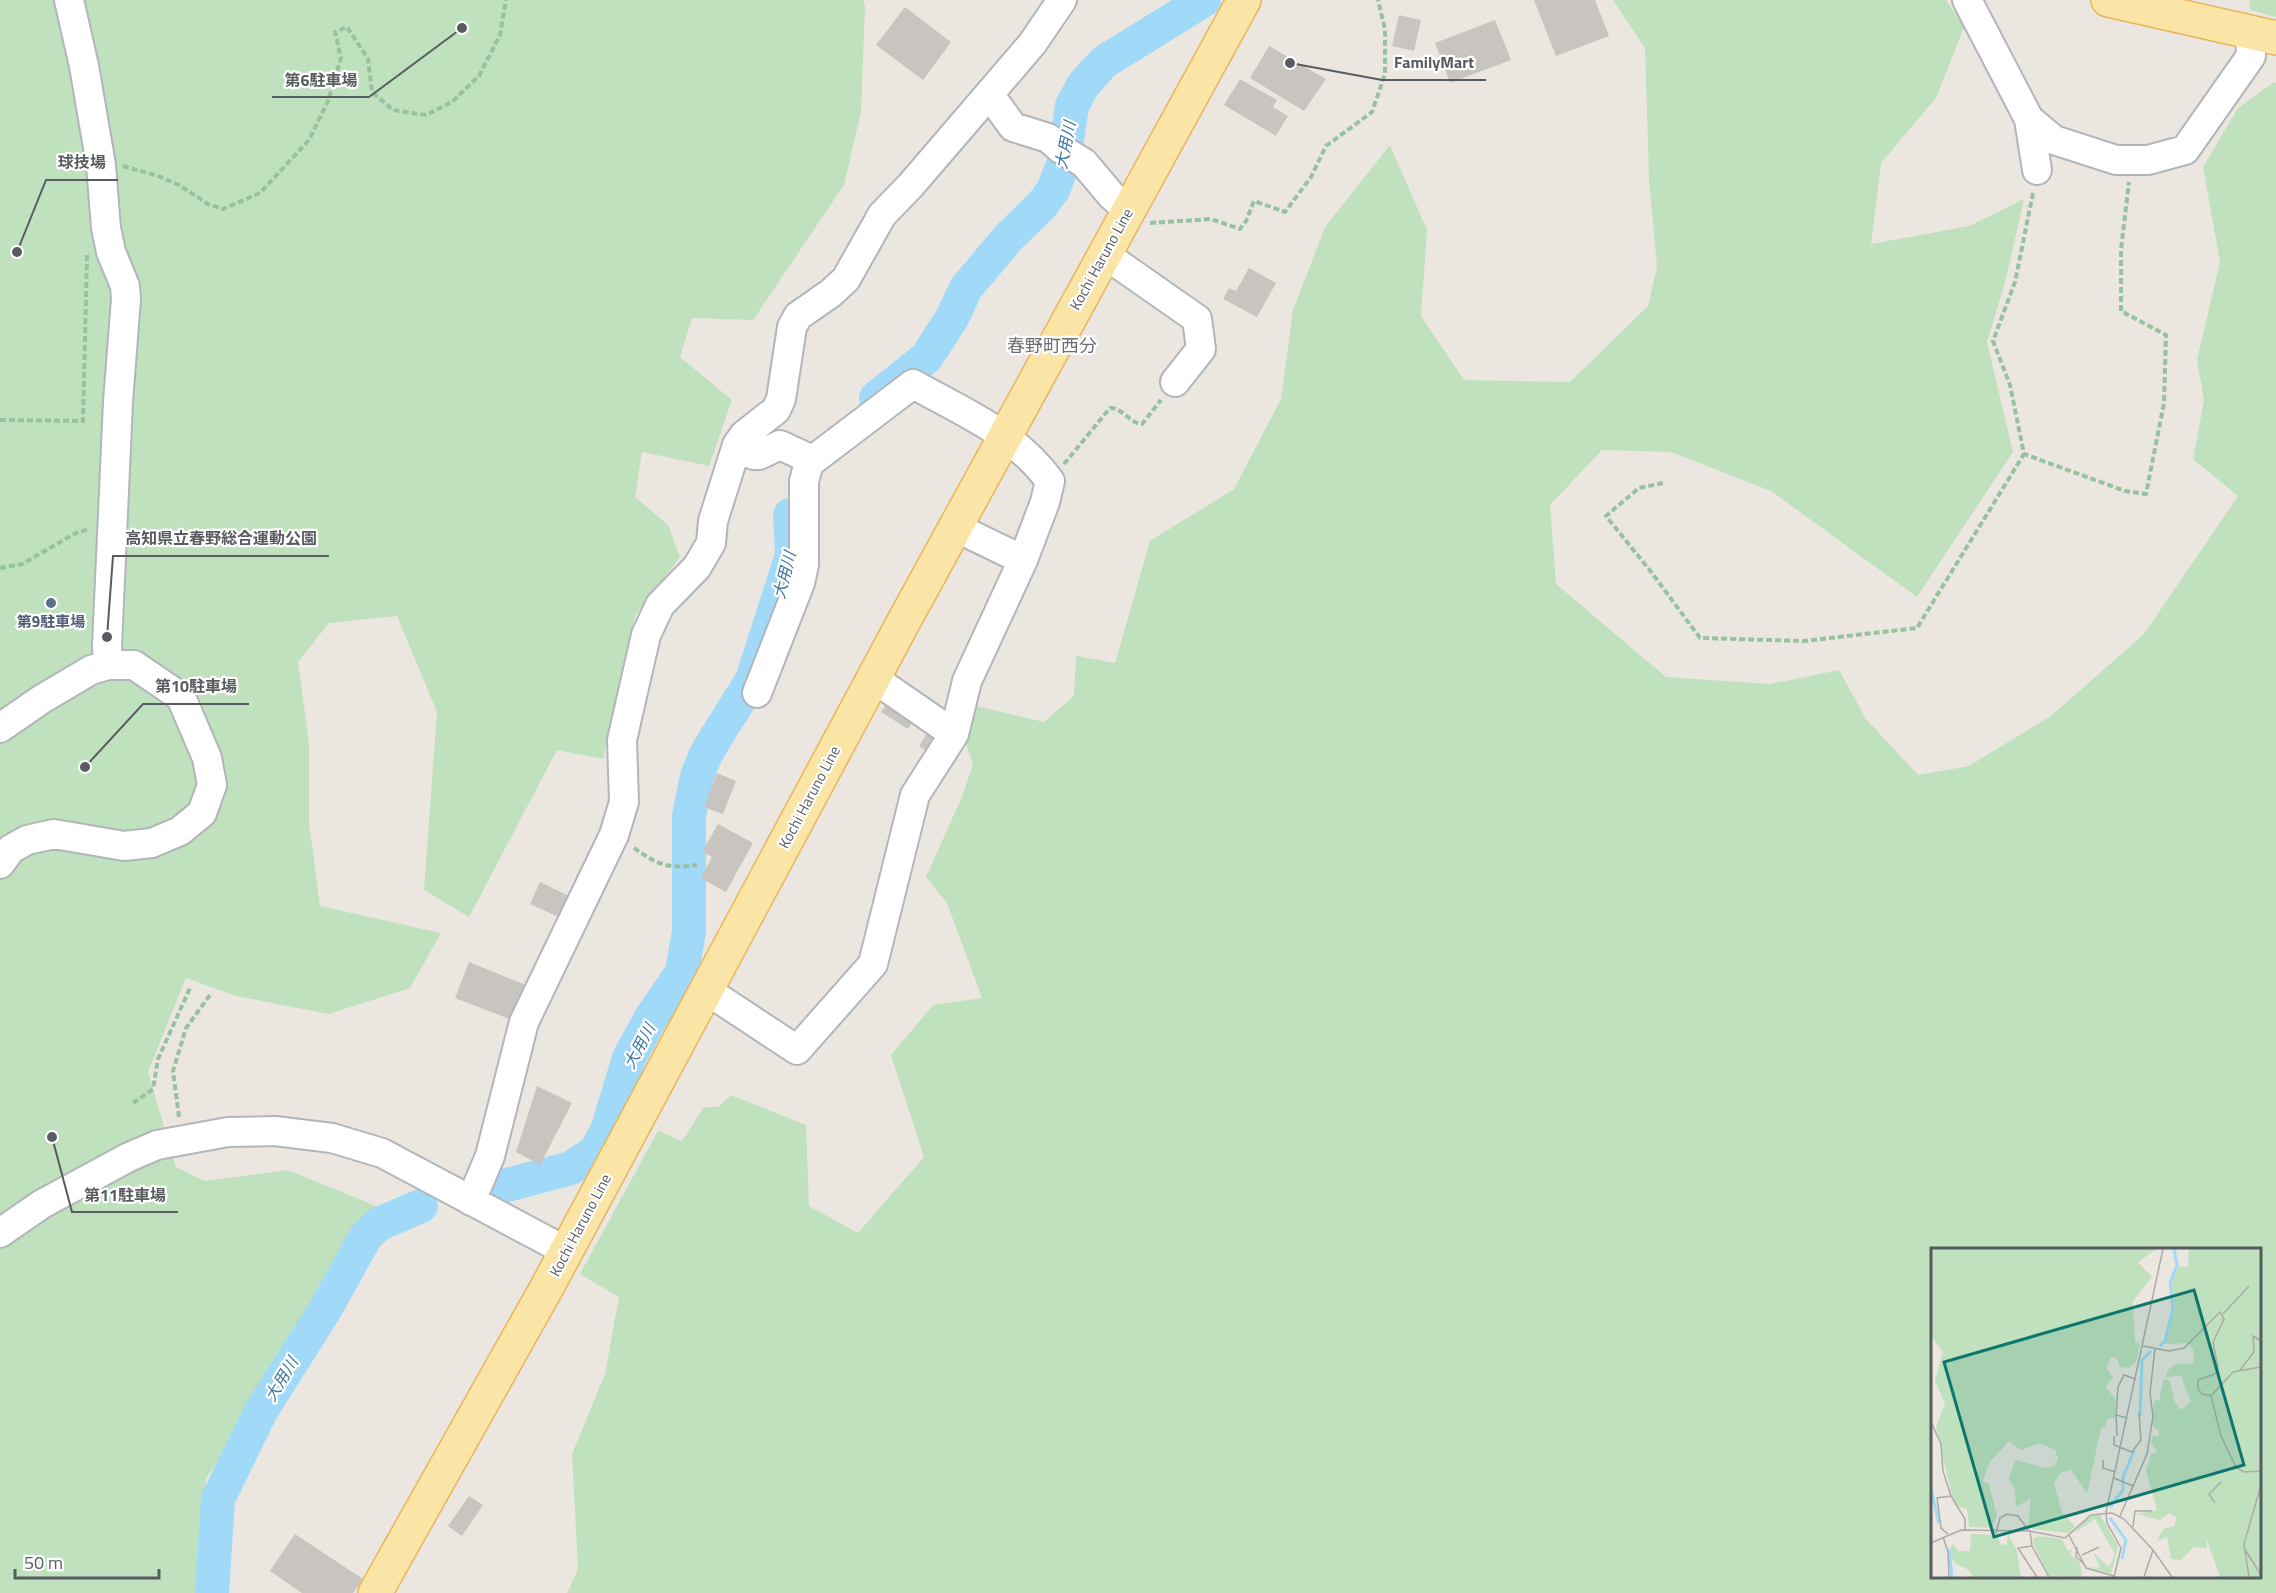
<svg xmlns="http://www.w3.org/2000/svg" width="2276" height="1593" font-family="'Titillium Web','Noto Sans JP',sans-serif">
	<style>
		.green { fill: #c0e1bd; fill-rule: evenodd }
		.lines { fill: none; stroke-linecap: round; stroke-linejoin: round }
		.river { stroke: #a1daf9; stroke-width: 34 }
		.building { fill: #c8c4bf }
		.minor-casing { stroke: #b2b6ba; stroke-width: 32 }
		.major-casing { stroke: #e8b55c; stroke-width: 36 }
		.path { stroke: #97c1a0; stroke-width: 4; stroke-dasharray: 6 3; stroke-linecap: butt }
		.minor { stroke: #fff; stroke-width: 28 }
		.major { stroke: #fae5a6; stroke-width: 33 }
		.service-dot { fill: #5c6f8a; stroke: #fff; stroke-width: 2 }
		.labels { text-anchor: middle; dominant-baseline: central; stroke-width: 4.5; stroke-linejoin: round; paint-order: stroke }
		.street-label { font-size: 15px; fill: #585c60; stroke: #fff }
		.service-label { font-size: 15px; font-weight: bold; fill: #4e5e75; stroke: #fff }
		.water-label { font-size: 16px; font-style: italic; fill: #3e76a1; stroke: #fff }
		.quarter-label { font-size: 18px; fill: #6a6e72; stroke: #fff }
		.inset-river { fill: none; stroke: #a1daf9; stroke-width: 3 }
		.inset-road { fill: none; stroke: #acaba9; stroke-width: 1.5 }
		.view { fill: #0f766e; fill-opacity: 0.15; stroke: #0f766e; stroke-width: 3 }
		.inset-edge { fill: none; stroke: #585c60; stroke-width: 3 }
		.leader { fill: none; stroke: #585c60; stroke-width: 2 }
		.callout-dot { fill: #585c60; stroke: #fff; stroke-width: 2 }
		.callout-label { font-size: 16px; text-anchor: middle; font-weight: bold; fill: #585c60; stroke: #fff; stroke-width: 4.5; stroke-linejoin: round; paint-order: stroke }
	</style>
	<rect width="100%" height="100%" fill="#ebe7e0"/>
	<path class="green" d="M0,0H863L865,7L861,112L844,185L753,320L692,318L680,357L732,400L709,466L642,452L635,497L668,525L680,557L635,616L603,759L557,750L469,917L424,890L437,712L397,616L329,623L298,662L309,743V823L320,906L441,933L410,988L329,1014L236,996L186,978L148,1072L176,1167L204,1181L288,1170L383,1209L332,1273L273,1388L206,1478L204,1523L196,1593H0Z
		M1613,0H1946L1964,27L1936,98L1881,163L1871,244L1969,226L2024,199L2006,279L1987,342L2013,452L1917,597L1771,491L1671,452L1602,450L1550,505L1556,584L1666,677L1770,684L1839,670L1866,719L1918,775L1969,766L2051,716L2144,634L2238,496L2193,459L2204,400L2197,360L2220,262L2203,167L2238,108L2274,82L2276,83V1593H567L578,1569L572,1454L605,1374L619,1297L580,1274L658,1131L682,1141L704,1107H718L731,1095L806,1125L809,1206L858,1233L924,1157L891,1055L933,1005L982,998L947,903L926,877L961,799L973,765L963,735L972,705L1044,722L1074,696L1076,656L1115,663L1150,541L1234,489L1281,399L1293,310L1325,227L1390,145L1427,230L1421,316L1464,380L1570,382L1648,306L1657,267L1649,179L1645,48ZM1932,1250H2260V1576H1932Z
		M2249,0H2276V17L2250,10Z"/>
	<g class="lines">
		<path class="river" d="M876,398L926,358L952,318L966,288L1009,237L1042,205L1053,190L1064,162L1072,106L1083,85L1104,62L1204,0
			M507,1185L571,1168L595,1152L607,1131L629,1058L652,1016L682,972L689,932V816L697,776L706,754L721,729L752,680L792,555L790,515
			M212,1593L218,1499L261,1411L326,1308L366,1236L379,1224L421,1206"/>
	</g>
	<path class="building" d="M1534,0H1595L1609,36L1556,56Z
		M905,7L951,42L923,80L876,45Z
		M1399,15L1421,20L1414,51L1392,46Z
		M1495,20L1511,60L1450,83L1435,43Z
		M1269,46L1326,79L1304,111L1250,78Z
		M1240,79L1277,100L1273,107L1288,116L1276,136L1224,105Z
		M1249,268L1276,283L1257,317L1223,299L1229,288L1236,291Z
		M891,697L918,714L908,729L881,712Z
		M933,724L948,735L934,756L919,746Z
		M717,773L736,781L723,814L704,807Z
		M718,824L753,843L726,892L701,878L712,857L702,852Z
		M540,882L573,898L563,919L530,904Z
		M469,962L531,987L517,1022L455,998Z
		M537,1086L572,1103L540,1165L516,1152Z
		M469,1496L483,1505L462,1536L448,1526Z
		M295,1534L363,1579L353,1593H302L270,1571Z"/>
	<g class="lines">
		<defs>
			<path id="minor" d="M69,0L84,66L101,165L106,228L111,252L125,286L126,299L118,402L107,646L108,665
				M1967,0L2029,119L2054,140L2116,160H2148L2185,150L2251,56L2250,32
				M989,94L1013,127L1048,138L1061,149L1084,163L1111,195L1128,210
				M2029,119L2037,170
				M1104,254L1197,319L1201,349L1175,382
				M737,445L753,455H759L780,445L810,459
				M757,693L800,583L804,565V481L810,459L813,460L913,384C963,412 1015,433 1050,481L1045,502L1023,560
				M0,728L42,699L91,670L108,665H134L181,697L207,758L212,785L202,813L180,831L152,843L124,846L54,834L27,840L11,849L0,864
				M954,734L967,681L1023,560L955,527
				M706,990L797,1050L873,964L915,795L954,734L873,678
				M471,1201L490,1156L524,1022L614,835L624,802L622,740L646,635L660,605L697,567L711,543L713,521L737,445L744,435L776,410L781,399L792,327L798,316L831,293L846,279L882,215L911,185L1032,44L1062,0
				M0,1233L42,1204L129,1157L157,1145L228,1132L275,1131L332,1138L382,1153L566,1251"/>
			<path id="major" d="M2108,0L2276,38
				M375,1593L546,1289L904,621L1244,0"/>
		</defs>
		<use href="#minor" class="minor-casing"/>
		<use href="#major" class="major-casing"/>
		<path class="path" d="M123,166L158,176L179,185L208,204L223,209L260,193L309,140L328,101L341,58L335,32L347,27L368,59L372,92L393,110L426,115L452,102L479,76L500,35L506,0
			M2033,193L2015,282L1993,341L2010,385L2024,454L2125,491L2146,494L2164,403L2166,335L2121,311V250L2129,182
			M1150,223L1211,219L1240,229L1246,221L1254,201L1285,212L1311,177L1326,146L1372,112L1385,74V29L1378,0
			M0,420L83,421L87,255
			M1064,464L1110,408C1123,408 1129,423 1142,424L1161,400
			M1663,483L1639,488L1606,516L1652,573L1700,638L1804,641L1917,628L2024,454
			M0,568L22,564L76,533L90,529
			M634,848C658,865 667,869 697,865
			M133,1103L153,1089L158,1059L190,988
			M179,1117L173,1071L186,1028L210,995"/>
		<use href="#minor" class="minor"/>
		<use href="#major" class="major"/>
	</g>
	<circle class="service-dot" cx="51" cy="603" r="6"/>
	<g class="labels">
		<g class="street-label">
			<text transform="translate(1101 259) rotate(-61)">Kochi Haruno Line</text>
			<text transform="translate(809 797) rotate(-62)">Kochi Haruno Line</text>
			<text transform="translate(580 1225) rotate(-62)">Kochi Haruno Line</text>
		</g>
		<g class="service-label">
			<text x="51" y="621">第9駐車場</text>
		</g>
		<g class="water-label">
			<text transform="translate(1065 145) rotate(-79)">大用川</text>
			<text transform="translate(784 575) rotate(-76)">大用川</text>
			<text transform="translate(639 1046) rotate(-62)">大用川</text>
			<text transform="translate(281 1379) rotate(-59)">大用川</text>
		</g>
		<g class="quarter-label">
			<text x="1052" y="345">春野町西分</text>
		</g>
	</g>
	<g transform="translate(1931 1248)">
		<rect width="330" height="330" fill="#ebe7e0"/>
		<path d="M0,1H226L207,14L221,29L202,53L204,94L209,96L205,114L198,120L189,119L186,110L180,109L175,119L182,130L174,139L184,150V170L176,171L174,179L170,180L156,245L140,222L129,225L123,236L131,264L144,279L137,285L102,281L97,276L100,250L85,259L84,242L78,231L84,212L115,220L123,218L127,211L124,202L109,195L90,202L78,193L58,215L52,233L58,236L66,268L61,280L38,279L36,261L23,257L5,179L14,155L4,133L12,104L0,87ZM258,1H330V329H289L276,292V300L263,299L250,312L240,311L236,289L226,293L232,281L243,278L246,270L238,265L229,272L205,266L226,262L215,223L220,206L227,204L220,196L221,188H228V183L221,177L223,153L228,152L233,131L239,133L243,153L250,162L260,154L250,128L235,129L237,122L245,116H262L263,104L257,95L233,96L244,61L240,31L248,18L257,19ZM168,265L187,298L180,326L157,319L169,320L162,304L178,319L184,306L164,271L142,286L156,270ZM40,286L66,287L70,297L76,296L77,286L86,303L90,329H42L38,322L25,316L19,308L21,295L27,303H39ZM108,288L131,291L137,303L142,300L139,306L149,315L151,329L118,328L103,298L102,291Z" fill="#c0e1bd"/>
		<path class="inset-river" d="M229,98L234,93L242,60L239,35L246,17L243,1M209,168L211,112L220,103M0,241L8,275M179,259L192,242V229L203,203M179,270L195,292L191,311M18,301L21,329"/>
		<path class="inset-road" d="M292,66L318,38M212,98L238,103L253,100L289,64L293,71L282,94L287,120L284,126L267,132V141L271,146L280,148L302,124L330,119M309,122L323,104L322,88L330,93M280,148L290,188L305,219L313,224L330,223M185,167L186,188M196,170L185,167L187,139L193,127L204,131M0,174L10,196L12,223L20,248L34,271V282M183,188V197L201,204L210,192L208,165M172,212V220L184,224M183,230L202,238M284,255L278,246L290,234M189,268L216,206L222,168L219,145L224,100M202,279L204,263H221M99,283L101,298L118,329M65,285L69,270L76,266L87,268L98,283M17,286L10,280L6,250L20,248M138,287L155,320L183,328M12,289L17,304L18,329M0,295L30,282L99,283L134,290L160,267L181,265L193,271L222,302L241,329M101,298L87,300L106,329M146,299L145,309L152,315M313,300L330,327M151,307L168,299M183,329L190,300L176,275L175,264L232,1M213,329L222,302M318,329L313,296L330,237"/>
		<path class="view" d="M263,42L313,217L63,289L13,114Z"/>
		<rect width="330" height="330" class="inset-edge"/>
	</g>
	<path class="leader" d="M1290 63L1382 80H1486M462 28L369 97H272M17 252L46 180H118M107 637L113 556H329M85 767L143 704H249M52 1137L72 1212H178"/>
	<g class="callout-dot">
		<circle cx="1290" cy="63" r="6"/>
		<circle cx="462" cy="28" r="6"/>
		<circle cx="17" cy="252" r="6"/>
		<circle cx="107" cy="637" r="6"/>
		<circle cx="85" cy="767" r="6"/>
		<circle cx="52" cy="1137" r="6"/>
	</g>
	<g class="callout-label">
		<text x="1434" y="68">FamilyMart</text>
		<text x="321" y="86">第6駐車場</text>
		<text x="82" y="168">球技場</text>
		<text x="221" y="544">高知県立春野総合運動公園</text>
		<text x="196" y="692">第10駐車場</text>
		<text x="125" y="1201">第11駐車場</text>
	</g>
	<path d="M15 1569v9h144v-9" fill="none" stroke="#585c60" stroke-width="3"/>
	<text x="24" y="1569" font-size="18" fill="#585c60" stroke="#ffffff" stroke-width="4.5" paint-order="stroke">50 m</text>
</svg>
